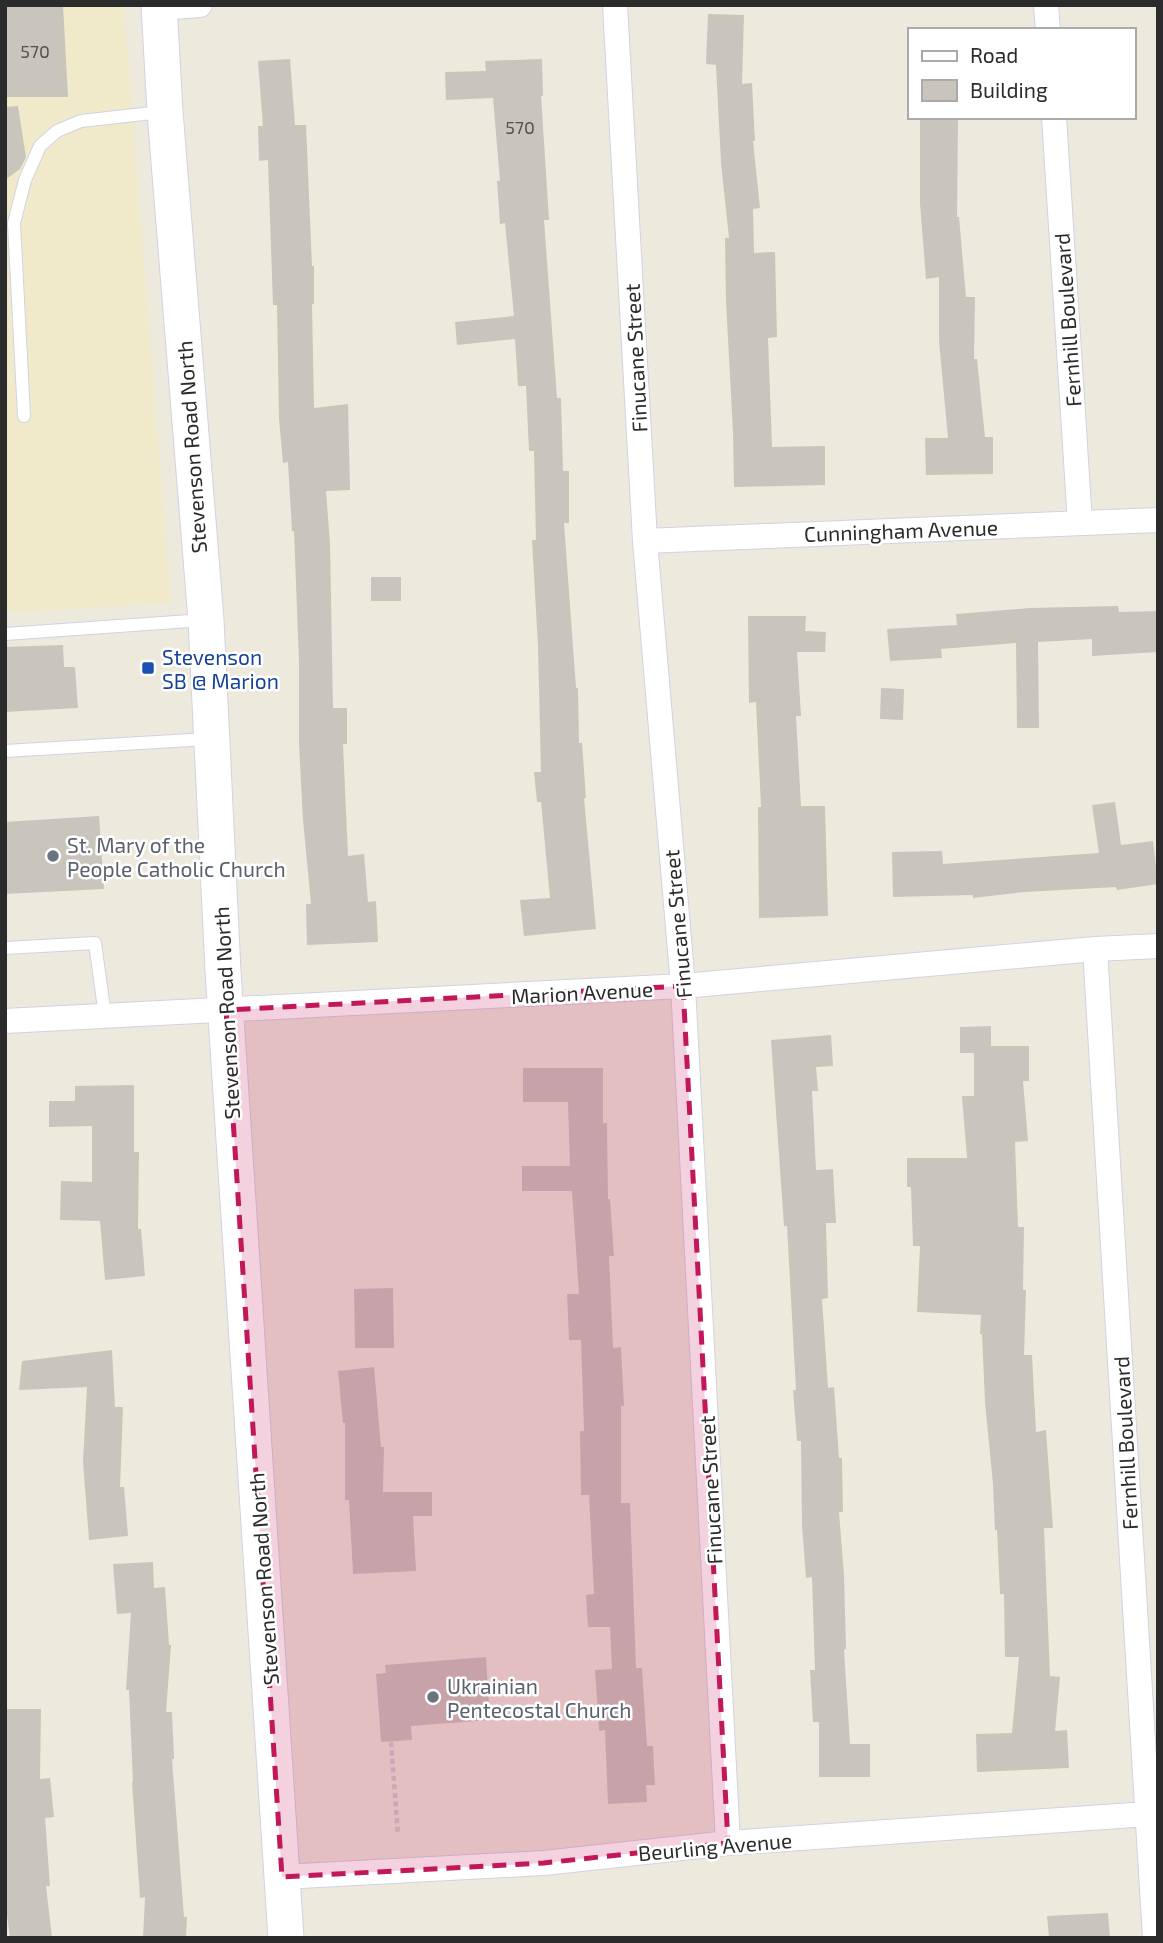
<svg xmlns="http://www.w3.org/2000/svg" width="1163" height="1943" font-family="'Exo 2',sans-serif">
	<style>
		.education { fill: #f0eacb }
		.building { fill: #c9c5bc }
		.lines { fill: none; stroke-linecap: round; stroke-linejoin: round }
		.lane-casing { stroke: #d1d2e4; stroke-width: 14 }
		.street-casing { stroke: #d1d2e4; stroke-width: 26 }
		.secondary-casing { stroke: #d1d2e4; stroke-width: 37 }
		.path { stroke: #ccc; stroke-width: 4.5; stroke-dasharray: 5 3.5; stroke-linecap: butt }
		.lane { stroke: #fff; stroke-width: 12 }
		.street { stroke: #fff; stroke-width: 24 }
		.secondary { stroke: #fff; stroke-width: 35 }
		.marked { fill: #c2185b; fill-opacity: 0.2; stroke: #c2185b; stroke-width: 5; stroke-dasharray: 14 9; stroke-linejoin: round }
		.transit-dot { fill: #1a4fb4; stroke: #fff; stroke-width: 2.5 }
		.worship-dot { fill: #6b7280; stroke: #fff; stroke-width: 2.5 }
		.labels { text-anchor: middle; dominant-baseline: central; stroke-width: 5; stroke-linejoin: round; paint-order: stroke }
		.number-label { font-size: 18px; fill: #52524f }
		.street-label { font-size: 21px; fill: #2b2b2b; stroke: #fff }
		.transit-label { font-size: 21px; fill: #164399; stroke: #fff; text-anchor: start }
		.worship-label { font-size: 21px; fill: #5b616d; stroke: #fff; text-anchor: start }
	</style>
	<rect width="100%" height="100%" fill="#ede9dc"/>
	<path class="education" d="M5,5H124L171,603L5,613Z"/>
	<path class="building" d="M5,5H63L68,97H5Z
		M708,14L744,15L742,84L752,83L755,141H753L760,208L753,209L754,253L775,252L777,337L768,338L772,447L825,446V485L734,487L733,432L726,302L725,238H729L721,163L716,65L706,64Z
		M290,59L295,125H306L312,266H314V304H312L314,408L348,404L350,490L326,491L330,543L333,708H347V744H343L348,856L364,854L368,902L376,901L378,942L307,945L306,904H311L303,820L299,744V662L294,531H292L288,462L283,463L279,419L277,305H273L268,160L259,161L258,126H263L258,61Z
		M542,59L543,96H541L549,220H544L557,398H561L563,471H569V523H564L576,688H578L579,743H582L586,798H584L596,929L524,936L520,900L550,898L541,802H537L534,772H541L538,646L532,540H536L534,451H529L526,386H518L515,339L457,345L455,322L514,316L505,223L500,224L497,181H500L493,98L446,100L445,72L486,71L485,61Z
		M18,106L26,157L20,169L5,180V107Z
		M920,117H958L957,217H959L966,297H975L974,359H977L985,437H993V474L926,475L925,438H948L939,341V277L926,279L920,204Z
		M371,577H401V601H371Z
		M1118,606L1119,612L1158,611V652L1092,656V639L1038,642L1039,728H1017L1016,643L941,649L942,658L890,661L887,629L957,625L956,614L1030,608Z
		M748,616H806L805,631L826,632L825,652H797L801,716H796L801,806H825L828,916L759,918L758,807H761L756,702L749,703Z
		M63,645L64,667H75L78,708L5,712V647Z
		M881,688L904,689L903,720L880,719Z
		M1115,802L1121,845L1153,841L1158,884L1117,890L1116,887L1025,892L973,898V895L893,897L892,852L942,851L943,864L1099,853L1092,805Z
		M99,816L104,889L5,894V822Z
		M991,1026V1046H1029V1081H1023L1028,1141L1015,1142L1018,1227H1024L1023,1290H1026L1024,1355H1032L1036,1432L1046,1430L1053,1528H1044L1050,1676L1060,1677L1055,1731L1067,1730L1069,1768L977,1772L976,1734L1012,1733L1019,1657H1005L1004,1594H1000L997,1530H995L993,1484L985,1402L982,1334H980L981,1315L917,1312L920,1246H913L911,1187H907V1158H967L962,1096H974V1053H960V1027Z
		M831,1035L833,1066L816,1067L818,1091H812L816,1170L833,1169L836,1223H826L828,1298L822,1299L828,1388L834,1387L839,1458H842L843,1512H839L844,1575L846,1649L844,1650L850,1744H870V1777H819V1722H813L810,1670H815L812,1577L806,1578L802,1525L801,1441H797L793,1390H796L787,1226H784L771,1040Z
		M523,1068H603V1123H607L608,1199H610L614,1256H609L613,1348L621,1347L624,1406H621V1503H630L636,1668H642L647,1746H653L655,1785H646L647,1802L608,1804L605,1730L599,1731L595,1670L612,1669L610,1627H588L586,1595L594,1594L589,1495H581L580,1431H584L581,1340H569L567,1294H579L572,1191H522V1166H570L568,1102H523Z
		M134,1085V1152H139L138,1229H141L145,1276L105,1280L100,1221L60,1220L61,1181L92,1182V1126L49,1127V1101H75V1086Z
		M393,1288L394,1348H355L354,1289Z
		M112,1350L115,1407H123L120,1487H124L128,1536L89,1540L83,1462L87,1387L19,1390L22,1361Z
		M374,1367L381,1447H384L383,1492H432V1516H413L416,1571L353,1574L349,1500H345V1423H343L338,1371Z
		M153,1562L154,1588L165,1587L169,1645H171L166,1712H172L174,1759H172L184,1917H187L186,1938H143L145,1897L140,1898L132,1782H133L129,1690H126L131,1613L117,1614L113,1564Z
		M486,1657L490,1720L411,1726L412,1740L381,1742L376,1674L386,1673L385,1665Z
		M5,1709H41L40,1779L50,1778L54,1817L45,1818L50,1886H46L52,1938H10L5,1899Z
		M1108,1913L1110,1938H1049L1047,1916Z"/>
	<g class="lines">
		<defs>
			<path id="lane" d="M24,416L14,223L25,180L40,146L57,131L81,121L161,112
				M5,634L204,620
				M5,751L208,739
				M5,948L95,943L105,1016"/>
			<path id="street" d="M615,5L645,541L683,986L728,1843
				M1046,5L1048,30
				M159,8L200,5
				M1054,117L1080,523
				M645,541L1158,520
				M1095,949L1155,1938
				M5,1021L683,986L1095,949L1158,946
				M282,1877L544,1863L728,1843L1148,1814"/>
			<path id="secondary" d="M159,5L165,112L206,620L223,971L286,1938"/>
		</defs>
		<use href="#lane" class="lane-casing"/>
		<use href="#street" class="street-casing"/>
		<use href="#secondary" class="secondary-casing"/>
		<path class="path" d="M391,1742L398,1835"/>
		<use href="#lane" class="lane"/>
		<use href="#street" class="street"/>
		<use href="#secondary" class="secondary"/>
	</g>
	<path class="marked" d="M683,986L728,1843L544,1863L282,1877L226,1010Z"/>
	<rect class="transit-dot" x="141" y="661" width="14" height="14" rx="3.5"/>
	<g class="worship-dot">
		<circle cx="53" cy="856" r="7"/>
		<circle cx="433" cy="1697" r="7"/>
	</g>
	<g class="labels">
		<g class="number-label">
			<text x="35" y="51">570</text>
			<text x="520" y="127">570</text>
		</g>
		<g class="street-label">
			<text transform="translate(1067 320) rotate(-94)">Fernhill Boulevard</text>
			<text transform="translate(635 358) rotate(-93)">Finucane Street</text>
			<text transform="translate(191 447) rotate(-94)">Stevenson Road North</text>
			<text transform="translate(901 530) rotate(-2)">Cunningham Avenue</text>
			<text transform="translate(677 924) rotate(-95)">Finucane Street</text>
			<text transform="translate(582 992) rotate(-3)">Marion Avenue</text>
			<text transform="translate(226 1013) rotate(-93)">Stevenson Road North</text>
			<text transform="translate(1125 1443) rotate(-93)">Fernhill Boulevard</text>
			<text transform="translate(710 1490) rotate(-93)">Finucane Street</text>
			<text transform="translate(263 1579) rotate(-94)">Stevenson Road North</text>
			<text transform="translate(715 1846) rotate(-5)">Beurling Avenue</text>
		</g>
		<g class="transit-label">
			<text x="162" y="656">Stevenson<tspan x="162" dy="24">SB @ Marion</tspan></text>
		</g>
		<g class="worship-label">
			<text x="67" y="844">St. Mary of the<tspan x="67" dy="24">People Catholic Church</tspan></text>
			<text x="447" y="1685">Ukrainian<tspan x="447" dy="24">Pentecostal Church</tspan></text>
		</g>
	</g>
	<rect width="1163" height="1943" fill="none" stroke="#2b2b2b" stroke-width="14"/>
	<rect x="908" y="28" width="228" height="91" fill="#ffffff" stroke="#aaaaaa" stroke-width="2"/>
	<rect x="922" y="51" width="35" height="10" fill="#ffffff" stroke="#aaaaaa" stroke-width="2"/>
	<text x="970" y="63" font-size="21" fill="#2b2b2b">Road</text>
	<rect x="922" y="80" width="35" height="21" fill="#c9c5bc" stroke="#aaaaaa" stroke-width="2"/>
	<text x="970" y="98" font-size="21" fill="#2b2b2b">Building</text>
</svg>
